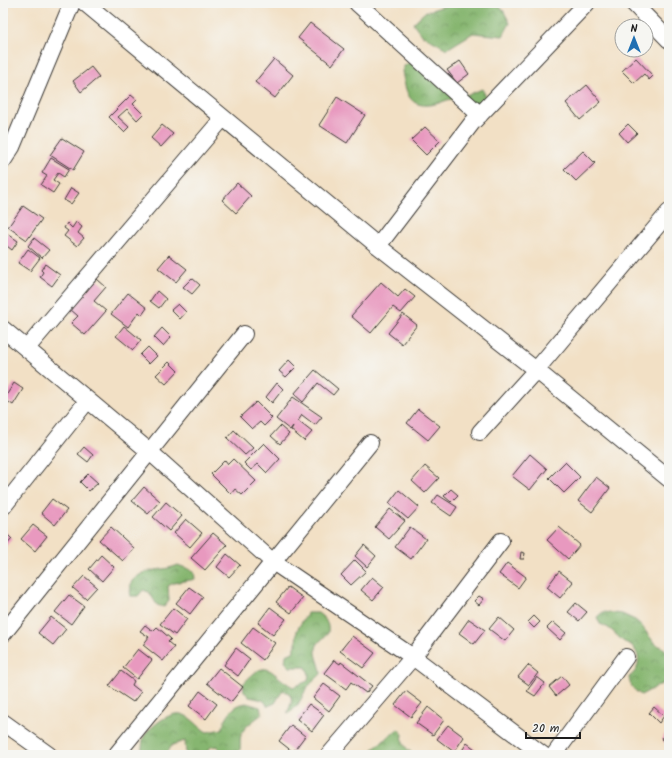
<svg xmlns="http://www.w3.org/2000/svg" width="672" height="758" font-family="Kalam,sans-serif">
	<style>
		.forest { fill: url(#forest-crowns); stroke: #516946 }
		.building { fill: #e899bf }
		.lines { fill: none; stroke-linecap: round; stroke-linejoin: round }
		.minor-casing { stroke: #3c3935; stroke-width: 18 }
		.minor { stroke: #fff; stroke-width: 16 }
	</style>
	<defs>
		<pattern id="forest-crowns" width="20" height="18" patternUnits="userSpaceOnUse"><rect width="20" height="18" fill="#86b670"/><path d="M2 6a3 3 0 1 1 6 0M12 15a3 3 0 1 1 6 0" fill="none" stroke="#6d935b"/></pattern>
	</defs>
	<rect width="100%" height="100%" fill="#f6f6f2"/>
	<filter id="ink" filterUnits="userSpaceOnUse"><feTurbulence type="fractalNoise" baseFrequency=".025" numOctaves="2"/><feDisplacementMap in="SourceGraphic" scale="8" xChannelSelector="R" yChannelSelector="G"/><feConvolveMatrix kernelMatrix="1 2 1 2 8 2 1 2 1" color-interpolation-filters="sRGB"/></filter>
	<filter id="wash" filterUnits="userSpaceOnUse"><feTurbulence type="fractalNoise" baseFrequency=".012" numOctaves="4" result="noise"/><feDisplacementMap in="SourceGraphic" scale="16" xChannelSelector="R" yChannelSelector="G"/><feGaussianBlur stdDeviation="0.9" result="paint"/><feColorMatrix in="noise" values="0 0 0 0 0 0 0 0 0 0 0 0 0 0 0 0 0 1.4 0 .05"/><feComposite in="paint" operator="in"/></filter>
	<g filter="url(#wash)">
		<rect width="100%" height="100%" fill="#f2e0c5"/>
		<path class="forest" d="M454,3H495L503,10L510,23L503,36L473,33L447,49L422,35L413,23L425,12Z
			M427,55L433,61L439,83L468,95L482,89C487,97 487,101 483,109C474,106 463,100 453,99C447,99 441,103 435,104C408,110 406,92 402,71L405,65Z
			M178,565L194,571L195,579C185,582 178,580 168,586L169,601L164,607L157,605L149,592L143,590L138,596H130L131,582C148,565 160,573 178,565Z
			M603,612L622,614L635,620L641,625L655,644L662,647L668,652L669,680L641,695C634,690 630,687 629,677C640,670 642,655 631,645C629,643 625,643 623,641C615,634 610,627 600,624L597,617Z
			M307,613H318C326,619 329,623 328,633C325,637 319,641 317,645C313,654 321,664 321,674C316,679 308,685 305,691C300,701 297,709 287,714L292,701L290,694L283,690L275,703L268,706L263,700L249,697L244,691L243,684C269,655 269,674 293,687L308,681L309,674L306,667H290L285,662L286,655L293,652L296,645L297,630Z
			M246,703L260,707L262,714C255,720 244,726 241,735C239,742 242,749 238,755H219L218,746L211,747L203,755H186L185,741L172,745L166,755H141C142,750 142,744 143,739C146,729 170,711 181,714C191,716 198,727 207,732L222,729C226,716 232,705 246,703Z
			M398,729L403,734C401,745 406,748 414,755H373L372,750Z"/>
		<g id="blocks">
			<path class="building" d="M310,23L344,49L332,65L298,38Z
				M636,58L653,76L649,80L644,74L634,83L622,71Z
				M274,59L293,75L275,98L255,82Z
				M460,61L469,74L457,83L447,70Z
				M91,67L99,77L81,92L73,81Z
				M587,85L601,102L580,120L566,103Z
				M131,95L137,100L133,104L143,114L137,120L127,109L118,117L129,127L124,132L109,117Z
				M337,97L365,115L347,143L319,125Z
				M628,124L637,133L627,142L619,133Z
				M162,125L173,134L161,147L151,138Z
				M425,127L440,141L426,155L411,140Z
				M62,138L84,152L73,170L50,155Z
				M583,151L595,163L576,181L564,169Z
				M51,158L69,169L64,177L58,173L53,180L59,184L53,193L41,185L47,176L42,173Z
				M237,183L251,196L236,213L222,200Z
				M71,188L79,193L71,204L64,200Z
				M23,206L42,219L27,240L8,227Z
				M76,222L82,227L78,233L84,238L77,246L64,236L68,231L64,228L67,223L72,228Z
				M5,232L18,241L12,250L3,243V235Z
				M34,238L49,250L42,258L28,246Z
				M28,249L40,258L30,271L18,263Z
				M169,255L187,269L176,282L158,268Z
				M45,264L60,275L52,286L40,277L43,272L41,270Z
				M192,278L200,285L192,294L183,287Z
				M97,279L106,287L94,301L106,311L85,335L71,323L78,316L70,309Z
				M381,282L398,297L405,289L415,297L401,313L393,307L371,333L351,316Z
				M157,291L166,299L159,308L150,301Z
				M128,293L147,308L142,315L139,312L128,327L111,314Z
				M178,304L186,312L180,319L171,310Z
				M403,314L417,325L402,344L388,333Z
				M124,326L141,340L133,350L116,336Z
				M162,328L171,337L163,346L154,337Z
				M148,347L157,356L149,364L140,355Z
				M289,360L296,367L286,377L279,371Z
				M169,362L178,371L166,384L156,375Z
				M315,370L338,389L333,395L318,383L303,402L294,394Z
				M14,383L23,389L13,405L4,399Z
				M277,383L283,389L272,403L266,397Z
				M293,397L322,417L315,425L302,415L298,421L312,432L304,441L291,430L293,426L290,430L276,419Z
				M256,402L272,418L264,426L260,422L252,429L240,417Z
				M418,409L440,426L428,440L407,423Z
				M280,426L289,434L280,444L271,436Z
				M234,430L253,448L245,455L227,438Z
				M264,443L280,459L267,473L258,464L251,470L244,463Z
				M84,447L93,455L88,462L78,454Z
				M530,454L547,469L530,490L512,476Z
				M233,459L256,481L242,495L235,489L231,494L211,474L225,460L228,464Z
				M565,462L580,477L564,493L549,478Z
				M425,466L439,478L425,493L412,481Z
				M88,474L98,483L89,491L80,482Z
				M596,477L610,488L592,512L578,501Z
				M144,487L160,501L148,514L132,501Z
				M451,489L458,495L451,502L444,496Z
				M399,490L419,507L408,519L389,503Z
				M438,495L457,507L451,516L432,503Z
				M52,499L67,510L55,525L41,513Z
				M166,502L182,516L169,531L153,517Z
				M390,509L405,521L389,539L375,527Z
				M186,519L202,533L190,547L174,533Z
				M33,525L47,536L35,551L21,539Z
				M111,527L134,548L123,561L99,540Z
				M410,527L426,539L411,559L395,547Z
				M559,527L580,545L568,559L547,540Z
				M3,530L12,539L3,549Z
				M213,533L227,545L205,570L191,558Z
				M364,545L376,556L367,567L355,556Z
				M521,552L525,553L524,559H520Z
				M227,554L240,565L229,577L217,567Z
				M101,555L114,567L102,581L89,569Z
				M355,560L366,571L351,585L341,575Z
				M507,563L526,577L518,588L499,574Z
				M559,571L573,582L560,598L547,587Z
				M84,576L97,587L86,599L73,588Z
				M372,577L384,587L373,600L361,590Z
				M189,587L203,597L190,614L176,603Z
				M288,587L303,598L291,613L276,602Z
				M69,595L84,606L71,624L55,612Z
				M479,596L484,599L479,605L474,601Z
				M576,603L587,612L579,621L568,612Z
				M270,607L286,619L273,635L258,623Z
				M173,608L187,619L175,635L160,624Z
				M534,616L540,622L534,628L528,622Z
				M51,617L66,629L53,645L38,633Z
				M499,617L514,630L505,641L489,629Z
				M469,619L485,630L474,644L459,633Z
				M553,622L566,633L560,640L547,628Z
				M145,625L153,631L157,627L171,639L168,642L174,647L163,661L143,645L149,637L140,631Z
				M253,627L275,643L263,660L241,643Z
				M352,636L375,653L363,668L340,651Z
				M236,648L250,659L238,676L224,665Z
				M138,649L152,660L137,679L123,668Z
				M334,660L340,664L341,662L372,686L366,693L351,682L346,689L324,673Z
				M528,665L538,673L529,685L518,677Z
				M219,668L243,687L231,702L207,683Z
				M121,671L134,681L132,685L141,692L133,702L109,686Z
				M562,676L569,685L556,696L549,687Z
				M537,677L545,683L535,696L527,691Z
				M324,684L340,696L329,711L313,698Z
				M200,691L217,704L206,719L189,706Z
				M406,691L422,703L411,717L395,705Z
				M309,704L324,715L312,731L297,719Z
				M428,707L444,720L433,735L416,723Z
				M654,707L664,716L659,723L649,713Z
				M291,725L305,736L293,752L279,741Z
				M448,725L464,737L454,752L437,739Z
				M669,730V746L661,739Z
				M467,743L483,755H459Z"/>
		</g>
	</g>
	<g filter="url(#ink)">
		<use href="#blocks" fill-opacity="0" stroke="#3c3935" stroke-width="1"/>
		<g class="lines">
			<defs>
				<path id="minor" d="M85,3L378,246L536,370L669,479
					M357,3L480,115
					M633,3L669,40
					M3,161L12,147L72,3
					M378,246L472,123L587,3
					M3,329L150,452L273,562L413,657L543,755
					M27,348L223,118
					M480,432L536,370L669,212
					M3,507L88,400
					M3,634L244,334
					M3,722L49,755
					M116,755L370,443
					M329,755L413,657L501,541
					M554,755L626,657"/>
			</defs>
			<use href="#minor" class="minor-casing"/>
			<use href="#minor" class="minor"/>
		</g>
	</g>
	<rect width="672" height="758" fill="none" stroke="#f6f6f2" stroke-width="16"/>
	<g transform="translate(634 38)"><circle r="19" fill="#f6f6f2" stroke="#9f9f9c"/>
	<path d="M0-3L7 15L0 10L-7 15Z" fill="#1f6fb2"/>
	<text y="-6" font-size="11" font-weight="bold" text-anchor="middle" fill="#1c1c1c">N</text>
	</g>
	<path d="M526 732v6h54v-6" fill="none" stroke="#1c1c1c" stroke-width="2"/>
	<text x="532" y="732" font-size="12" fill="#1c1c1c" stroke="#f6f6f2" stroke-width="3" paint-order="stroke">20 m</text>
</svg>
